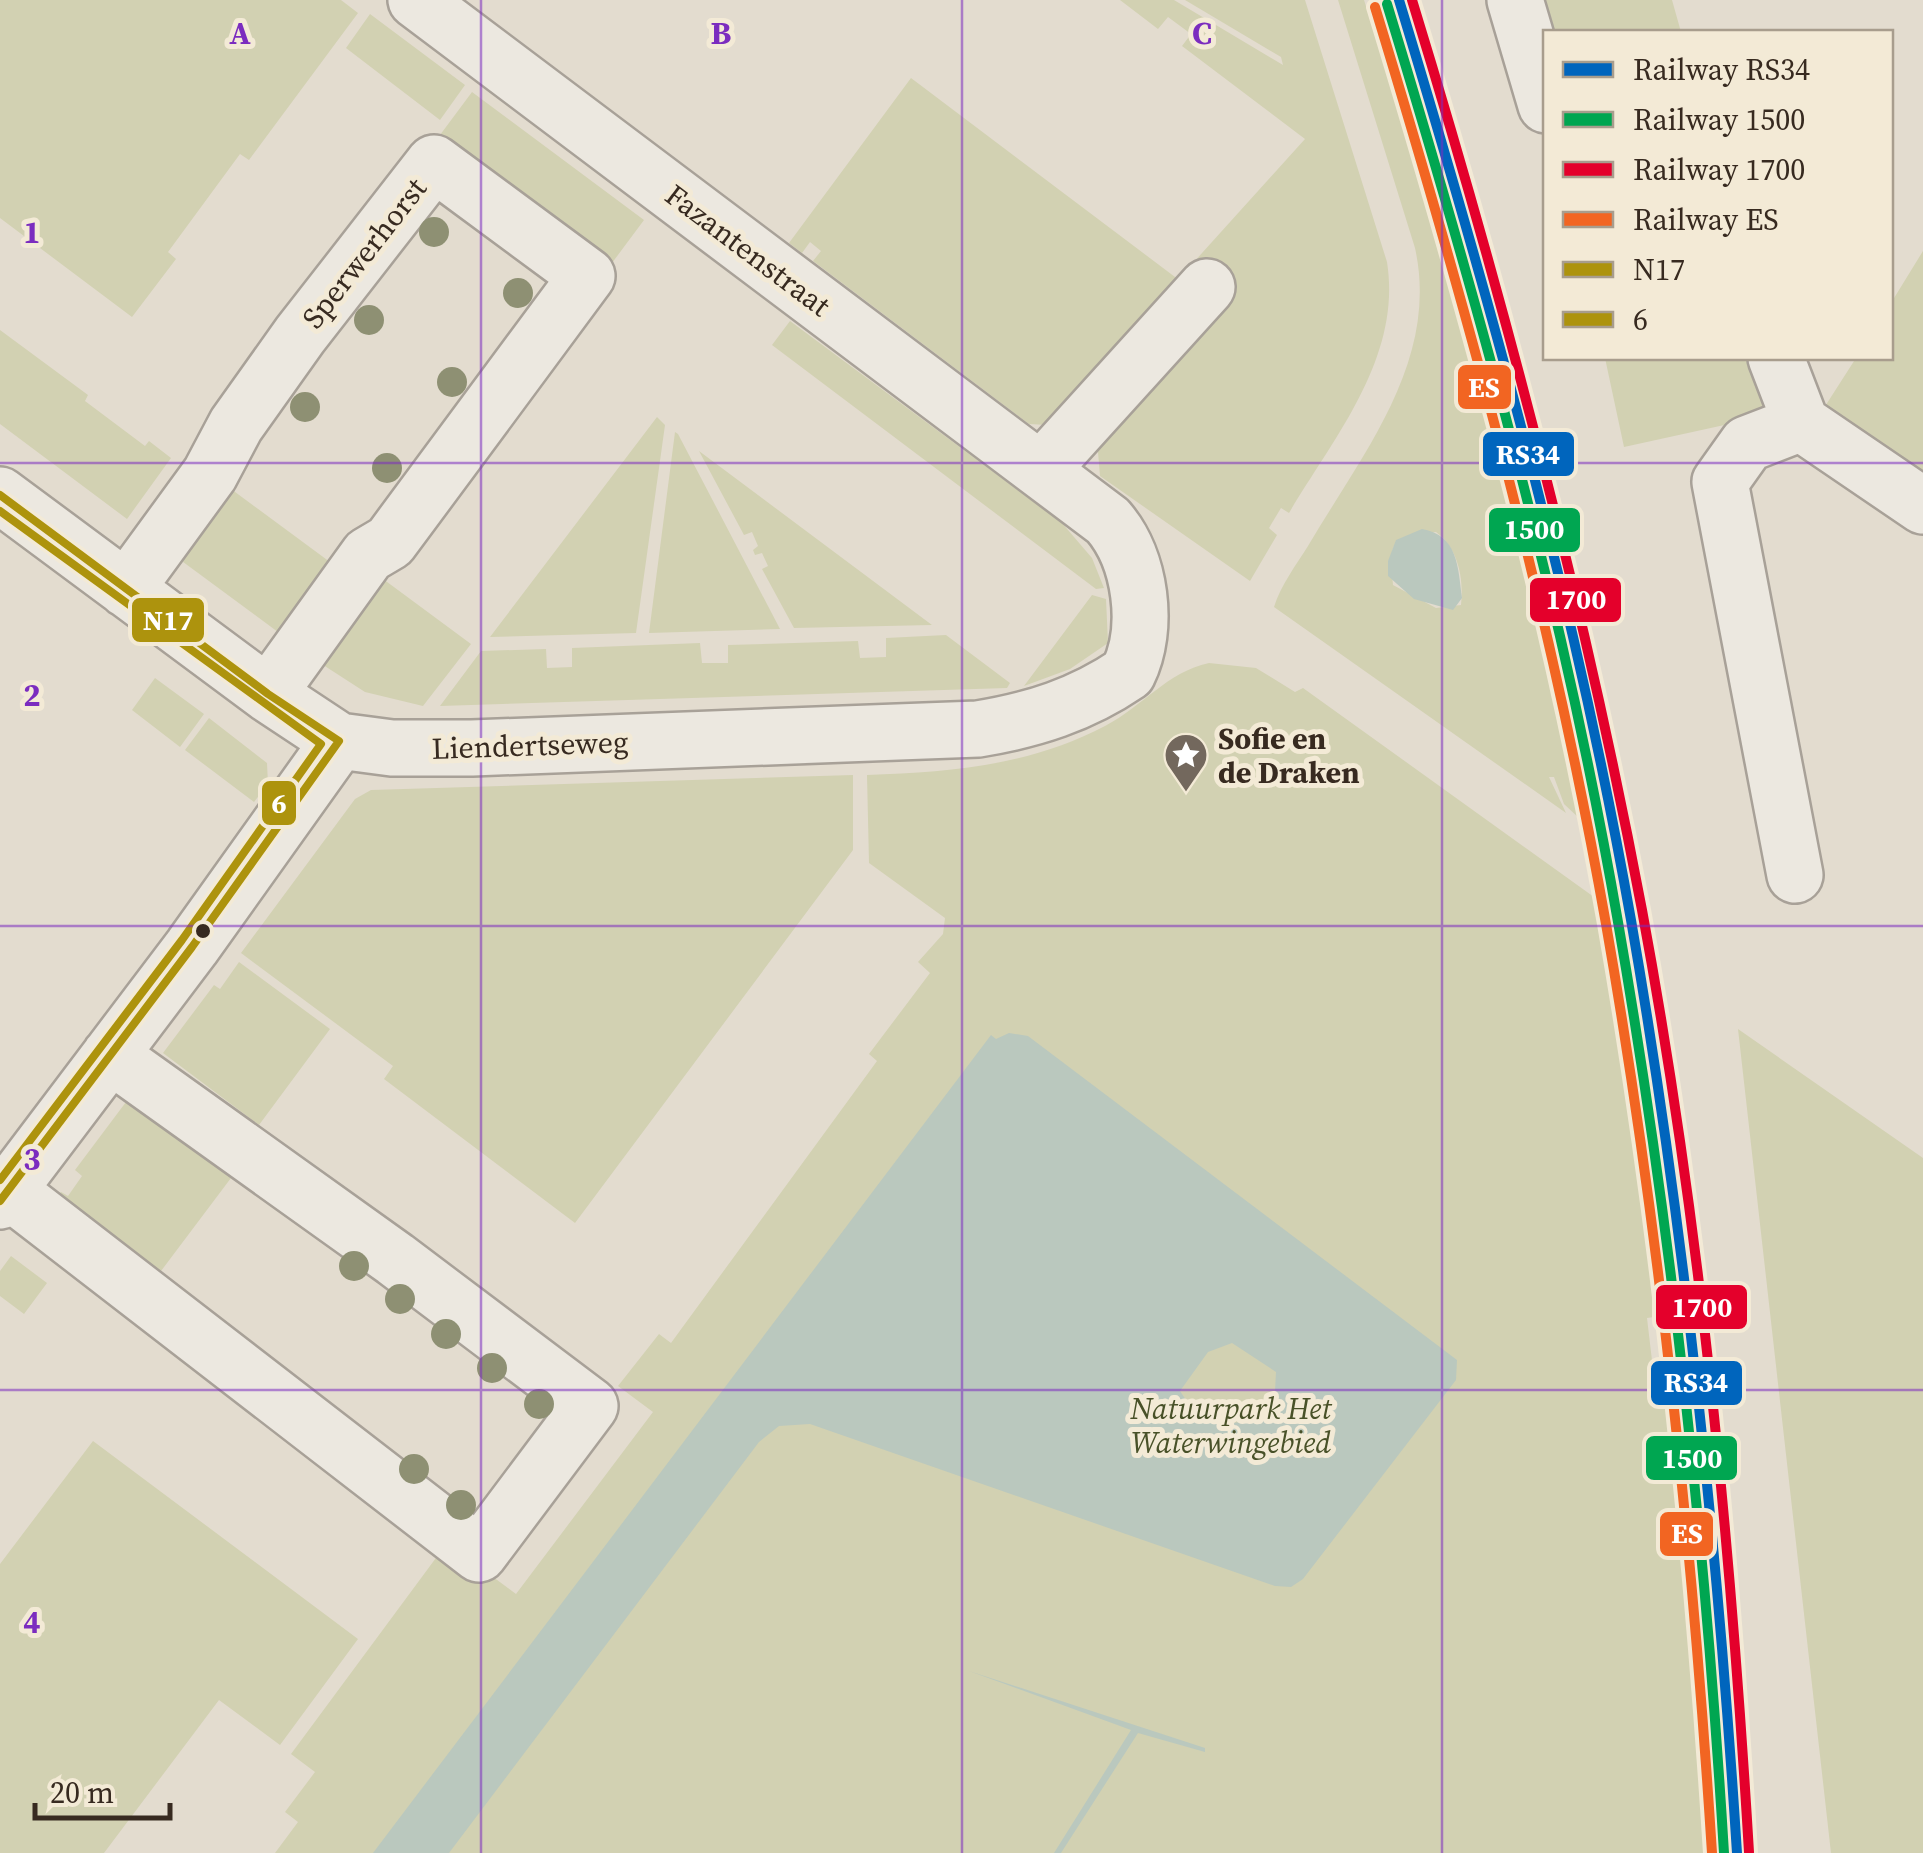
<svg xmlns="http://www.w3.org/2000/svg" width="1923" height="1853" font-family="'Source Serif 4',serif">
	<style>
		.green { fill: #d2d1b2; fill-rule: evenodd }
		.water { fill: #bac8be; fill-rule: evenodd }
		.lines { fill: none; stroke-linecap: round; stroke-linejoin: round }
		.minor-casing { stroke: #a8a198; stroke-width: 60 }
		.minor { stroke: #ece8e0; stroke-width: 55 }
		.bus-1-casing { stroke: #f3ead6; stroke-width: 15 }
		.bus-2-casing { stroke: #f3ead6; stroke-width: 15 }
		.bus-1 { stroke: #ad930d; stroke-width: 8 }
		.bus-2 { stroke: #ad930d; stroke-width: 8 }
		.rail-1-casing { stroke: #f3ead6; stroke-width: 18 }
		.rail-2-casing { stroke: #f3ead6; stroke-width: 18 }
		.rail-3-casing { stroke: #f3ead6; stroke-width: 18 }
		.rail-4-casing { stroke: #f3ead6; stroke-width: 18 }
		.rail-1 { stroke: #0065bd; stroke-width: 10 }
		.rail-2 { stroke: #00a651; stroke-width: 10 }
		.rail-3 { stroke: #e4002b; stroke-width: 10 }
		.rail-4 { stroke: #f26522; stroke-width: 10 }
		.tree { fill: #8e9073 }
		.grid { fill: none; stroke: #7b2cbf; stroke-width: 2.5; stroke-opacity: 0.55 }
		.bus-dot { fill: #372a20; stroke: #f3ead6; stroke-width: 4 }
		.labels { text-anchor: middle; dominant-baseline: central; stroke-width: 10; stroke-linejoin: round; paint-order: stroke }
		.street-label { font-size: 30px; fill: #372a20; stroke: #f3ead6 }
		.poi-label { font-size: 30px; font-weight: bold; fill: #372a20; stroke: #f3ead6; text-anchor: start }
		.park-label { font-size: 30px; font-style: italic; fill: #485128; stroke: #f3ead6 }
		.grid-label { font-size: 32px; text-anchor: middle; font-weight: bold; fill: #7b2cbf; stroke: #f3ead6; stroke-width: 10; stroke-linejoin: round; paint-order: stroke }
		.line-badge { stroke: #f3ead6; stroke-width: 4 }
		.badge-label { font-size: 28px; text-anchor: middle; font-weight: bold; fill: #fff }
	</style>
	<rect width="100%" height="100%" fill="#e3dccf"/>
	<path class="green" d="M0,0H341L358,13L249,160L240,154L168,252L176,259L132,317L0,218Z
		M1120,0H1174L1283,65L1281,57L1185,0H1305L1387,262C1402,357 1335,436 1289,513L1281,508L1269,528L1277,535L1250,581L1100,476L1097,440L1201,269L1193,263L1305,139L1182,46L1191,34L1168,17L1158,29Z
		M1338,0H1364C1450,269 1528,545 1580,819L1564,804L1554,777H1549L1566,813L1274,607C1281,585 1296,565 1308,546C1362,454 1440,361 1415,248ZM1436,532C1458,548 1464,578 1461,605L1436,608L1393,585C1389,541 1390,536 1436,532Z
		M1525,0H1672L1681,32H1546Z
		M370,14L465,85L440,120L346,48Z
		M911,78L1179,280L1048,425L1029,424L813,261L821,251L810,242L802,253L789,243Z
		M472,92L644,220L612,263L440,135Z
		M1923,251V478L1822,411L1856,358H1890L1891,303Z
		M790,321L1062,523L1092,558L1104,588L1096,589L772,345Z
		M0,330L88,395L85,401L145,446L149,441L171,458L127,519L0,424Z
		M1605,358H1753L1770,415L1624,447Z
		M657,417L665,425L636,633L490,637Z
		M675,432L678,434L780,629L649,633Z
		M699,451L932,625L794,628L762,569L768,566L762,553L755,555L753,550L758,546L752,532L744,535Z
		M227,486L334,565L282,635L175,556Z
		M379,576L471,644L423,706L365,692L317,661Z
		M1092,595L1106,599L1108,643L1070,669L1024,686Z
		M946,635L1010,683L1007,688L440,706L481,651L546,649L547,668L572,667V648L700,643L702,663H728V645L858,641L860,658L886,657V638Z
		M1209,663L1256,668L1295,692L1303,688L1594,897L1626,1068L1661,1316L1647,1318L1653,1369L1667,1367L1691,1617L1704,1853H275L298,1822L285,1812L315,1772L291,1754L447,1543L516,1594L653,1412L618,1386L659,1334L671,1343L877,1061L869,1054L930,973L918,962L943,934L945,918L869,863L867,775C950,772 1029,766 1105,726C1143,706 1167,672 1209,663Z
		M155,678L204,714L180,747L132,710Z
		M209,718L267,763L268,784L254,802L185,750Z
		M853,775V850L575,1223L384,1079L393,1066L241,953L355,799L371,790Z
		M239,962L330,1029L259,1125L163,1053L214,985L220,989Z
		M1738,1029L1923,1158V1853H1831Z
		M132,1094L237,1170L155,1279L53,1202L61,1192L68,1196L82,1176L75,1170Z
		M11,1256L47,1283L24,1314L0,1296V1271Z
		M93,1441L358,1639L280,1745L219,1700L104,1853H0V1564Z"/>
	<path class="water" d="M1422,529C1458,535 1458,567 1462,598L1453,610L1414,599L1388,576V561L1396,540Z
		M1009,1033L1028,1036L1457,1360L1456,1380L1303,1579L1291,1587L1275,1586L810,1424L779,1426L759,1442L449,1853H373L991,1035L996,1039ZM1232,1343L1276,1372L1275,1391L1255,1421L1231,1423L1226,1411L1203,1400H1186L1180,1391L1208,1352Z
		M969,1671L1205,1748V1752L1138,1733L1061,1853H1054L1131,1730Z"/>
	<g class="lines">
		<defs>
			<path id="minor" d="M1515,0L1546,105
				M1776,358L1801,423L1923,506
				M1041,470L1207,287
				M0,495L268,694L339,741L392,748H472L978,729C1033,720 1081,705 1128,673C1150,628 1141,559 1108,521L416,0
				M126,589L210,474L236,425L300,335L434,163L587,276L390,542L368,555L268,694
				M1795,875L1720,482L1747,444L1801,423
				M0,1184L479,1554L590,1406L395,1259L110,1055
				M0,1201L192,947L339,741"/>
		</defs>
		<use href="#minor" class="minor-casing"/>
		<use href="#minor" class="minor"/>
		<defs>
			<path id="bus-1" d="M0,495L268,694L339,741
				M0,1201L192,947L339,741"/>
			<path id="bus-2" d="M0,511L321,744L182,940L0,1180"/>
		</defs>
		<use href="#bus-1" class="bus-1-casing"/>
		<use href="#bus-2" class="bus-2-casing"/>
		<use href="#bus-1" class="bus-1"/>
		<use href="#bus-2" class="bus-2"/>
		<defs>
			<path id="rail-1" d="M1399,0C1491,303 1576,608 1631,920C1685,1230 1717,1539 1737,1853"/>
			<path id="rail-2" d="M1387,4C1479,306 1564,610 1618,922C1672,1231 1705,1540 1724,1853"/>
			<path id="rail-3" d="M1412,0C1504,300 1584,602 1642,910C1700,1222 1730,1536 1749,1852"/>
			<path id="rail-4" d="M1375,7C1467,309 1551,613 1606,924C1660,1232 1692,1541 1712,1853"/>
		</defs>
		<use href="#rail-1" class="rail-1-casing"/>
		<use href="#rail-2" class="rail-2-casing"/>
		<use href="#rail-3" class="rail-3-casing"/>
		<use href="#rail-4" class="rail-4-casing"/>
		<use href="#rail-1" class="rail-1"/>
		<use href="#rail-2" class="rail-2"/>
		<use href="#rail-3" class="rail-3"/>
		<use href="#rail-4" class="rail-4"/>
	</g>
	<g class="tree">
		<circle cx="434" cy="232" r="15"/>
		<circle cx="518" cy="293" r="15"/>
		<circle cx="369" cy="320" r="15"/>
		<circle cx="452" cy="382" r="15"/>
		<circle cx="305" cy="407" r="15"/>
		<circle cx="387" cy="468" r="15"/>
		<circle cx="354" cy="1266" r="15"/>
		<circle cx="400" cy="1299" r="15"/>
		<circle cx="446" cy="1334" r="15"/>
		<circle cx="492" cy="1368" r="15"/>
		<circle cx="539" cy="1404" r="15"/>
		<circle cx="414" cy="1469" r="15"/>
		<circle cx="461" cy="1505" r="15"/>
	</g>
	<path class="grid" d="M481,0V1853M962,0V1853M1442,0V1853M0,463H1923M0,926H1923M0,1390H1923"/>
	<defs>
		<symbol id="sight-pin" viewBox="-11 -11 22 30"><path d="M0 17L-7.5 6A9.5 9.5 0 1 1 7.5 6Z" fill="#73685d" stroke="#f3ead6"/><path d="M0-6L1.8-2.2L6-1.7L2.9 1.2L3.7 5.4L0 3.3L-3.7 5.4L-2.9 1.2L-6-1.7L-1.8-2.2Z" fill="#fff"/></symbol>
	</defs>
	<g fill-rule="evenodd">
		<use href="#sight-pin" x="1161" y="730" width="50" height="68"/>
	</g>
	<circle class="bus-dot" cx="203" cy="931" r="9"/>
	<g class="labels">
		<g class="street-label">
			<text transform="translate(748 250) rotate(37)">Fazantenstraat</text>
			<text transform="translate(364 253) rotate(-52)">Sperwerhorst</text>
			<text transform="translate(530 745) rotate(-2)">Liendertseweg</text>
		</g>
		<g class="poi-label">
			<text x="1218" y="738">Sofie en<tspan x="1218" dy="34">de Draken</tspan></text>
		</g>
		<g class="park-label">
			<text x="1231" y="1408">Natuurpark Het<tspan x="1231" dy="34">Waterwingebied</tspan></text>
		</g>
	</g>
	<g class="grid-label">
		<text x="240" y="44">A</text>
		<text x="721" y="44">B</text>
		<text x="1202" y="44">C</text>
		<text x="32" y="243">1</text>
		<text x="32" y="706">2</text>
		<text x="32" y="1170">3</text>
		<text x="32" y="1633">4</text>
	</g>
	<g class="line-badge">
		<rect x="1456" y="363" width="57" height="48" rx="10" fill="#f26522"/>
		<rect x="1481" y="430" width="95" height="48" rx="10" fill="#0065bd"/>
		<rect x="1487" y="506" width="95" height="48" rx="10" fill="#00a651"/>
		<rect x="1528" y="576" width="95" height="48" rx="10" fill="#e4002b"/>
		<rect x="130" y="596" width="76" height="48" rx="10" fill="#ad930d"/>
		<rect x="260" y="779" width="38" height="48" rx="10" fill="#ad930d"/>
		<rect x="1654" y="1283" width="95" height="48" rx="10" fill="#e4002b"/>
		<rect x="1649" y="1359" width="95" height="48" rx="10" fill="#0065bd"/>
		<rect x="1644" y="1434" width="95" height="48" rx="10" fill="#00a651"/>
		<rect x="1658" y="1510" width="57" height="48" rx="10" fill="#f26522"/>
	</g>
	<g class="badge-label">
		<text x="1484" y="397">ES</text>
		<text x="1528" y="464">RS34</text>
		<text x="1534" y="539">1500</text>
		<text x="1576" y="609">1700</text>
		<text x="168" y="630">N17</text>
		<text x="279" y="813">6</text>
		<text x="1702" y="1317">1700</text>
		<text x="1696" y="1392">RS34</text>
		<text x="1692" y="1468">1500</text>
		<text x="1687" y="1543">ES</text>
	</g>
	<rect x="1543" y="30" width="350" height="330" fill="#f3ead6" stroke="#a89d8d" stroke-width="2.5"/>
	<rect x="1563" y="62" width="50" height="15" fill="#0065bd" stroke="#a89d8d" stroke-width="2.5"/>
	<text x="1633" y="80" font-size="30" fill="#372a20">Railway RS34</text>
	<rect x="1563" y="112" width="50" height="15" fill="#00a651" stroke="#a89d8d" stroke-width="2.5"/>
	<text x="1633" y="130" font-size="30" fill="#372a20">Railway 1500</text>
	<rect x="1563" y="162" width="50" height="15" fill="#e4002b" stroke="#a89d8d" stroke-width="2.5"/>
	<text x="1633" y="180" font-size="30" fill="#372a20">Railway 1700</text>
	<rect x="1563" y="212" width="50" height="15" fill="#f26522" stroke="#a89d8d" stroke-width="2.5"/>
	<text x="1633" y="230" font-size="30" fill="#372a20">Railway ES</text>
	<rect x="1563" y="262" width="50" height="15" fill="#ad930d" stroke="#a89d8d" stroke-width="2.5"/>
	<text x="1633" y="280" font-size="30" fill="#372a20">N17</text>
	<rect x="1563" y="312" width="50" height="15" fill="#ad930d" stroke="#a89d8d" stroke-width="2.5"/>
	<text x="1633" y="330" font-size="30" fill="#372a20">6</text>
	<path d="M35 1803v15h135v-15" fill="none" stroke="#372a20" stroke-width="5"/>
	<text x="50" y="1803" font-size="30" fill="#372a20" stroke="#f3ead6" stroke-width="8" paint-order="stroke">20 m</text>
</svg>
